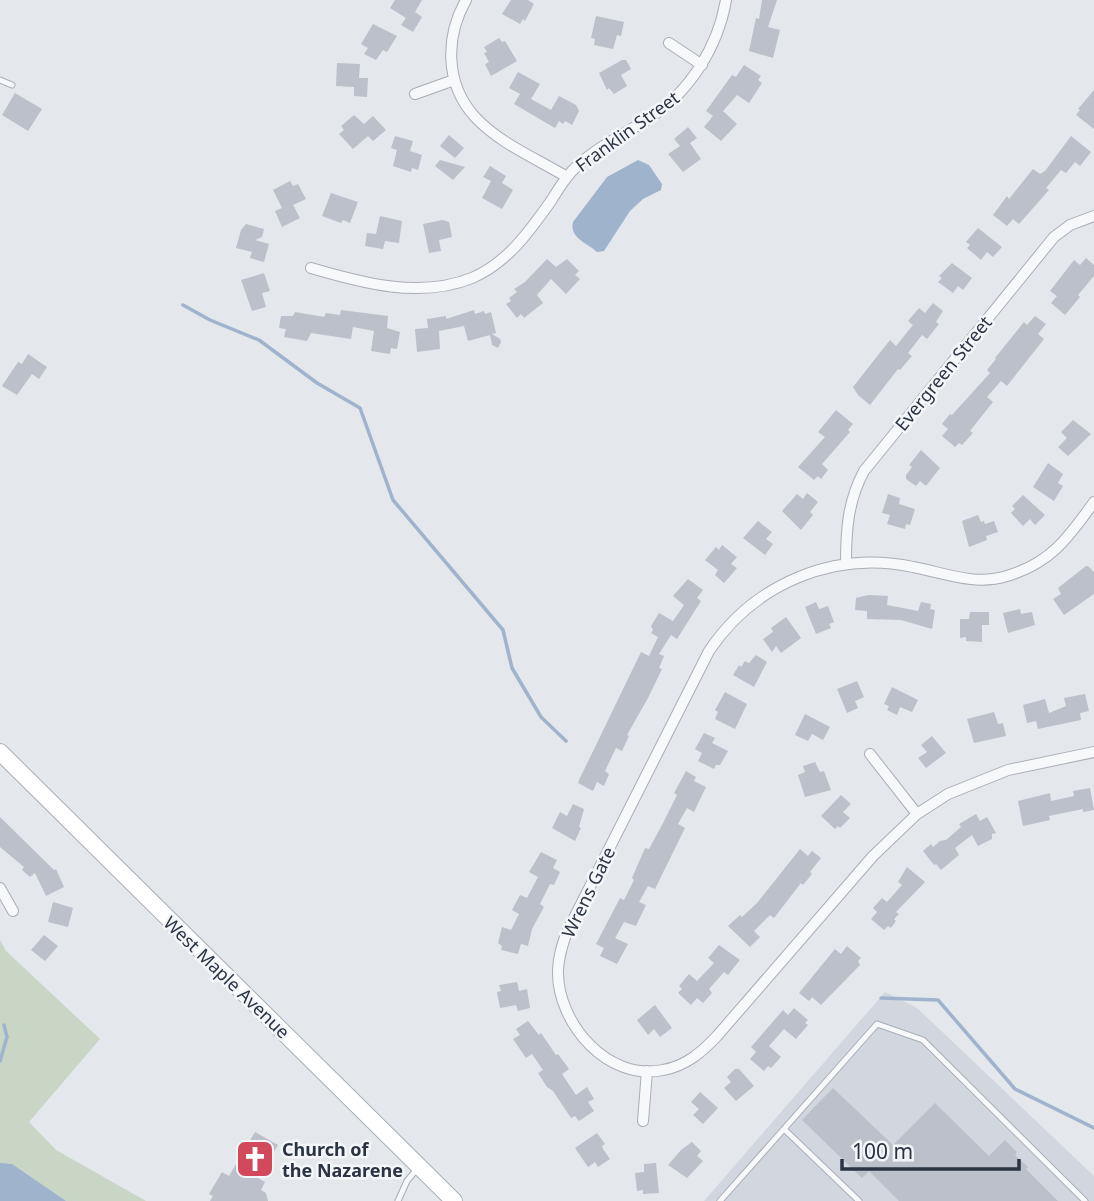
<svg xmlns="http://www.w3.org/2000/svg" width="1094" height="1201" font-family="'Noto Sans',sans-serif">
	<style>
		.built { fill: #d2d6de }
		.green { fill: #c9d6c5 }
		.water { fill: #9fb4cc }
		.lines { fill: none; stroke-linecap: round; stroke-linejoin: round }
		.stream { stroke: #9fb4cc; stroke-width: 3.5 }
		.building { fill: #bbc0ca }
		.lane-casing { stroke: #a9aeb7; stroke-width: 7 }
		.street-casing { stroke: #a9aeb7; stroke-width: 12 }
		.secondary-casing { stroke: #a9aeb7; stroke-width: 18 }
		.lane { stroke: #f7f8fa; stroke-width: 5 }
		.street { stroke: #f7f8fa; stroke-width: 10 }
		.secondary { stroke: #fff; stroke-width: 16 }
		.labels { text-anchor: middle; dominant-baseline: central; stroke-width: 5; stroke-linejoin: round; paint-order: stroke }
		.street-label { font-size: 18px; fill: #2b3445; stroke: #f4f6f9 }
		.poi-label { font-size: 18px; font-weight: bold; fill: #2b3445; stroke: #f4f6f9; text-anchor: start }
	</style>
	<rect width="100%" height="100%" fill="#e4e7ec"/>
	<path class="built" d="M885,992L917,1008L1094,1176V1201H704Z"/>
	<path class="green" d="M0,940L6,951L100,1039L29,1122L56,1150L146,1201H0Z"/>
	<path class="water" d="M638,160L649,165L662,184L661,190L643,199L630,211L604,251L597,252C587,243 569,238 573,222L607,177Z
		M0,1163L12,1164L66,1201H0Z"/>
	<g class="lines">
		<path class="stream" d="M183,305L210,320L259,340L317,383L360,408L393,500L503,630L512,668L541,717L566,741
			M881,998L938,1000L1015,1089L1094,1128
			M0,1061L7,1037L4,1025"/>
	</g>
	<path class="building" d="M395,0H422L415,12L422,17L413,32L401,25L406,18L390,8Z
		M511,0H528L534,4L525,21L523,19L520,24L502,14Z
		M762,0H777L768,27L780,30L773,58L749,51L756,18L759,19Z
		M596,16L624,22L621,36L617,35L613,49L594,45L595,39L591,38Z
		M373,24L397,36L387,52L383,50L376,60L364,54L368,48L361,44Z
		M499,38L502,42L505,41L517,61L491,76L485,64L489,62L484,53L487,52L484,47Z
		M622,60H626L631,69L621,75L627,86L614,94L609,88L607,90L599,73Z
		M337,63L360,64L359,78H368L367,97L354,96V87L336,86Z
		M744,65L761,76L758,80L762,83L749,103L737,95L723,111L737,124L721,141L704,127L713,116L706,111L732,75L736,77Z
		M518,72L540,84L531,99L551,110L559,96L576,105L579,111L572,125L565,121L563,124L559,121L555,128L514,104L520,94L509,88Z
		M1094,90V129L1076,115L1080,110L1078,109Z
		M15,93L42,109L28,131L2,115Z
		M354,115L364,124L373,116L386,130L373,141L368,136L353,149L339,134L344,130L341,126Z
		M688,127L697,138L690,143L701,159L683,172L668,154L680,146L674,139Z
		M449,135L464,148L455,158L440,146Z
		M395,136L413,141L410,151L422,155L418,170L412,168L411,172L393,166L397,150L391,148Z
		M1071,136L1091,152L1080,166L1075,162L1066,173L1061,170L1046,188L1049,190L1019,224L1013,219L1007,226L993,215L1007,196L1009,199L1033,169L1040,174L1045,171Z
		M440,160L465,167L453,180L435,166Z
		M490,166L506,176L502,183L513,190L502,209L482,198L491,181L483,177Z
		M290,181L293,186L298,184L306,199L293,205L300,218L282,227L275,211L282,208L273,190Z
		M331,193L358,202L350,223L343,220L341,223L322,216Z
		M380,216L402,221L399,243L385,241L383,249L365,246L367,233L376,234Z
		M442,220L449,222L452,237L439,240L441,251L429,253L423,224Z
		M246,224L264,229L262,237L255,240L269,244L264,262L250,258L252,252L236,248L241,230Z
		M978,228L1002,247L993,257L987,252L981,260L967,248L970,245L966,242Z
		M1086,258L1094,265V276L1078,295L1080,297L1065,315L1051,303L1057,296L1050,291L1074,260L1080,265Z
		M547,259L556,267L567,259L579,271L575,275L580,279L566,294L551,279L537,295L543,303L524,318L521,314L517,318L506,304L511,301L509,298L517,292L514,289L525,282Z
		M952,263L972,278L963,290L958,286L953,293L938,282L942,278L939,276Z
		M264,273L270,291L262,293L266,307L252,311L241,280Z
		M933,303L943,311L936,322L939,324L927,339L922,335L908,353L912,356L900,370L898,369L870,405L858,395L853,387L890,340L896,346L913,325L908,321L919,308L925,313Z
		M341,310L388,316L387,328L400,332L397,349L391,348L390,354L371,351L374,331L353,327L351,339L311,333L307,341L284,337L286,329L279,328L281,316H293L295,312L324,317L326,313L340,315Z
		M474,310L475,314L484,311L485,314L491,312L496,333L492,334L500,339L501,342L498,348L492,345L490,335L468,341L464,326L439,331L440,349L417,352L415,329L428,328L427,319L446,316V319Z
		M1035,316L1046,324L1038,334L1044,339L1007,386L1001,381L987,397L993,402L970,431L973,433L962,445L959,443L955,447L942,436L948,429L942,424L950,414L952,415L990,373L987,370L996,359L995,358L1024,322L1027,325Z
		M28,354L47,367L39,379L32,374L17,395L2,386L18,362L22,364Z
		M836,410L853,424L848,430L850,432L822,464L828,470L821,479L818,476L814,480L798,467L825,437L818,432Z
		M1073,420L1091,434L1068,456L1058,447L1067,438L1061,432Z
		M921,450L940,468L926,486L920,481L916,486L906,479V475L912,467L909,465Z
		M1048,463L1063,474L1058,483L1063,486L1054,501L1033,487Z
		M807,493L818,502L810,512L813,515L801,530L782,511L797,494L803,499Z
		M888,494L900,498L899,504L915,509L910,525L906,524L905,529L887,524L890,515L882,513Z
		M1023,495L1045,515L1035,525L1030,519L1023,526L1011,513L1015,509L1012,506Z
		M978,515L981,522L984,521L985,524L994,521L998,532L986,536L987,540L969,547L962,521Z
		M758,521L772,532L766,539L773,544L765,555L743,538Z
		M722,545L737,557L731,564L737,568L724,583L715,575L718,570L705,560L716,547L719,550Z
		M1086,566H1088L1094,572V594L1064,615L1053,599L1061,594L1058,588Z
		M688,579L703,590L697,598L701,601L677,639L671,635L659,654L664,656L659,668L662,669L648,698L627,735L629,736L622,751L616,748L605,771L609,774L604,786L597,782L593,791L578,783L580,778L641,652L649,656L658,637L651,633L653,630L651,626L659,613L673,621L684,605L673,596Z
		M868,595L888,596L887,605L918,611L921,602L931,604L930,609L935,610L932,629L901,620L867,619V611L855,610L856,598Z
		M816,602L819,609L828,606L834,622L829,624L831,628L816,634L805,607Z
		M1020,609L1021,614L1032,612L1035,625L1008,633L1003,613Z
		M970,612H989V625H982V642L966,641V637L960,638V619H969Z
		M786,617L801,638L781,653L776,646L772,652L763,639L773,632L771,628Z
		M756,655L767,662L754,687L733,675L739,665L741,667L745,661L749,663Z
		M857,681L864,697L855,701L858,708L847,713L837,689Z
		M892,687L918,700L912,712L900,707L897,715L887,710L889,706L884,704Z
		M725,692L747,704L735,729L715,719L718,712L715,710Z
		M1085,694L1089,711L1080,713L1081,720L1038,729L1036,721L1027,723L1023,705L1045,699L1049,713L1066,706L1064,698Z
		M994,712L998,724L1003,723L1006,736L974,743L967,719Z
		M805,714L830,727L823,740L812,734L808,741L795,735Z
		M704,733L715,738L712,743L728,751L720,765H716L714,769L698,761L702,753L695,749Z
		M932,736L946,753L926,768L918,758L927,752L921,745Z
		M815,762L820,772L824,771L831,790L805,797L798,775L805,772L803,766Z
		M686,771L696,777L694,781L706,787L694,812L687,808L678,824L685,828L655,889L648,886L639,902L646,905L636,926L624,922L615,938L628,944L617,964L600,956L604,948L596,944L620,898L624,900L634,880L632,878L645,848L649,849L663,823L677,795L674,793Z
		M1090,788L1094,810L1083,812V809L1049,816L1050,820L1023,826L1018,801L1050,793L1051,801L1074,796L1073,791Z
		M841,795L851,804L843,812L850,818L840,828L838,826L835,829L821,816Z
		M573,804L584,809L579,827L581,828L575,841L552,828L560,812L567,816Z
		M976,814L980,821L987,817L996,833L992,834V839L978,846L972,835L955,848L959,855L941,870L936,864L934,865L923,851L931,844L933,847L940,841L946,840L961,827L959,824Z
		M0,817L54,870L56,869L64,887L46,896L35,873L30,877L22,870L24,867L0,847Z
		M800,849L808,856L812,851L821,858L810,872L812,874L803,885L801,883L774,918L770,915L754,931L760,937L750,947L728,926L740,915L742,917L757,903Z
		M541,852L557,860L553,868L560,872L554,885L550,884L540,904L544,907L532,929L528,946L521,944L518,954L501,950L502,946L498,943L502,927L511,930L519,914L512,910L520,895L527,898L538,877L529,872Z
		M907,867L925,882L896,912L899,914L894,919L896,921L891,928L888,926L884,930L871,919L877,912L873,908L882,898L887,902L902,885L898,882Z
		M53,902L73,908L68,927L48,922Z
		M44,935L58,946L45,961L31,950Z
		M719,945L740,960L728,975L724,972L709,989L712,993L703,1003L697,998L691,1005L678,993L682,989L679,986L689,974L697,981L714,963L708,958Z
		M847,946L861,958L858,961L860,965L821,1005L812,997L809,1001L799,993L835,949L841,954Z
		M517,982L519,991L527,989L530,1008L518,1011L516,1005L500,1008L497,992L501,991L499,985Z
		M655,1005L672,1028L660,1037L654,1029L648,1035L637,1020Z
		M794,1008L808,1020L805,1023L808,1025L796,1039L784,1029L769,1046L781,1057L771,1068L768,1066L764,1071L750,1059L756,1052L751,1047L783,1010L788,1015Z
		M528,1021L539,1035L541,1033L556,1055L558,1054L569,1069L562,1074L576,1095L587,1087L594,1099L588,1102L594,1111L579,1121L575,1116L571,1118L553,1091L547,1087L538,1073L543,1070L532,1054L526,1058L513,1039L520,1035L516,1029Z
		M735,1069H739L754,1086L736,1101L724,1088L731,1082L727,1077Z
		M833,1088L893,1145L935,1103L989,1156L1005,1140L1017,1152L1015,1155L1028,1167L1026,1169L1058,1201H899L869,1171L862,1178L802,1120Z
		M700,1092L718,1108L703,1124L693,1115L699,1109L691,1102Z
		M255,1132L278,1145L258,1178L265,1182L261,1190L266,1193L268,1201H210L213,1196L209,1194L222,1172L229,1176Z
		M597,1133L605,1144L602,1146L603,1149L610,1159L598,1167L595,1162L588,1167L575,1148Z
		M692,1142L701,1151L697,1156L703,1161L687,1178L668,1165L681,1150Z
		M656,1163L659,1193L643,1194V1190L637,1191L635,1173L644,1172V1164Z"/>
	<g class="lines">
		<defs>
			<path id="lane" d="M0,80L12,85
				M784,1129L859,1201
				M398,1201L407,1181L417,1169
				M720,1201L877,1024L923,1040L1085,1201"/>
			<path id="street" d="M466,0C445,37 445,84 475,117C499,143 537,159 567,177
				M669,43L702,65
				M415,94L454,80
				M311,268C362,283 420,299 472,278C507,263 529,232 551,201C557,191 564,180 572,171C595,147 624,135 651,117C690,91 718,47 726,0
				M1094,502C1069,537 1051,563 1007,576C974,586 945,573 913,567C833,550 754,584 709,651L566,934C562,946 558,958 558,971C557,1023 608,1082 663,1070C686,1066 702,1052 717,1036L873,856L917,814L948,794L1008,770L1094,752
				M846,563C846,529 848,501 864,471L1054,237L1070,225L1094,216
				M870,754L917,814
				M0,888L13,911
				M643,1121L647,1071"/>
			<path id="secondary" d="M0,752L454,1201"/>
		</defs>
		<use href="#lane" class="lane-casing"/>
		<use href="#street" class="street-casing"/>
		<use href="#secondary" class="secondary-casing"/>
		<use href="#lane" class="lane"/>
		<use href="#street" class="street"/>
		<use href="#secondary" class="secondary"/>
	</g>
	<defs>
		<symbol id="church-square" viewBox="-11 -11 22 22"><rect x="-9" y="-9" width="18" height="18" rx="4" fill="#d1495b" stroke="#f4f6f9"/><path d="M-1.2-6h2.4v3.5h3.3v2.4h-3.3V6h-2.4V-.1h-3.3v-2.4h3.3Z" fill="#fff"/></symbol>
	</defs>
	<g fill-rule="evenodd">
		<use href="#church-square" x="233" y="1137" width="44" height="44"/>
	</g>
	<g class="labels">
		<g class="street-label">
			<text transform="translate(627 131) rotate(-36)">Franklin Street</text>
			<text transform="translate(943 373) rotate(-51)">Evergreen Street</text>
			<text transform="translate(588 892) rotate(-64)">Wrens Gate</text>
			<text transform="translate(227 977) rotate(44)">West Maple Avenue</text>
		</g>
		<g class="poi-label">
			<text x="282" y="1149">Church of<tspan x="282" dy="21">the Nazarene</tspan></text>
		</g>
	</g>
	<path d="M842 1159v10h177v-10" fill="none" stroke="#2b3445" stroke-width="3.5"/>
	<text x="852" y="1159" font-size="21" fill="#2b3445" stroke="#f4f6f9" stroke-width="5" paint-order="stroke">100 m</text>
</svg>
